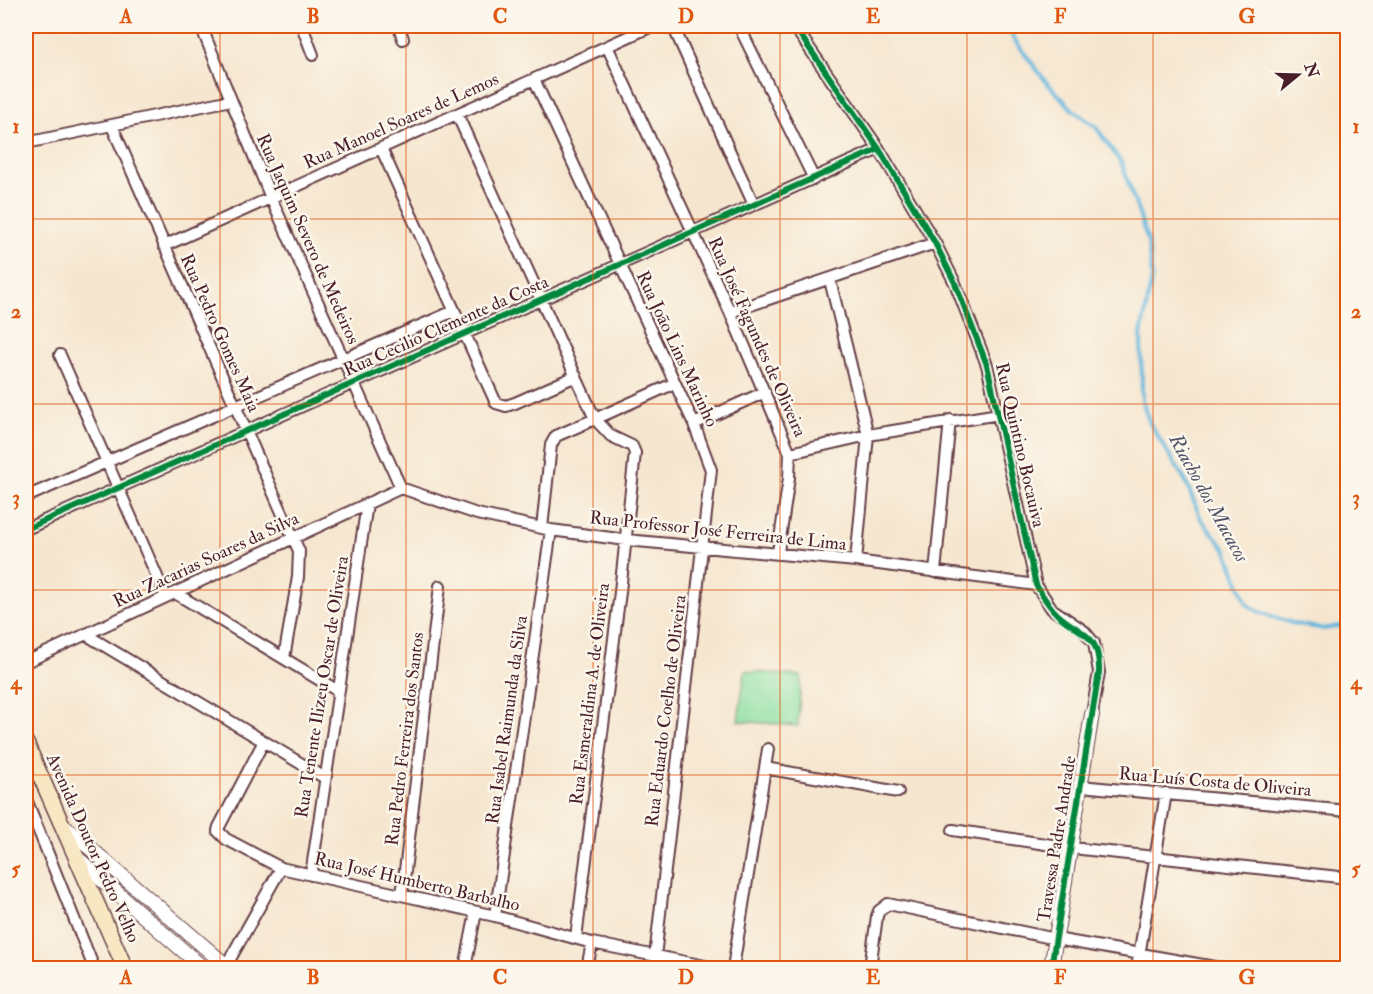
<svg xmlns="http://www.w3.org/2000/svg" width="1373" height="994" font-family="'IM FELL Double Pica',serif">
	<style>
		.green { fill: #8bdfa1; stroke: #6a7f66; stroke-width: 1.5 }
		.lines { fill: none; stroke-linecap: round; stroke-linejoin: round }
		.stream { stroke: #60b6dd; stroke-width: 4 }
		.minor-casing { stroke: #643d44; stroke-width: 14 }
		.tertiary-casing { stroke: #643d44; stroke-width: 16 }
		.secondary-casing { stroke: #643d44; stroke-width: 18 }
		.minor { stroke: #fff; stroke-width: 10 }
		.tertiary { stroke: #fff; stroke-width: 14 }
		.secondary { stroke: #f7e8c3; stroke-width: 15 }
		.cycleway-casing { stroke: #fbf7ec; stroke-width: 10 }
		.cycleway { stroke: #00873e; stroke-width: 6 }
		.grid { fill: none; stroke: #e0560e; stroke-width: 1.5; stroke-opacity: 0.55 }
		.labels { text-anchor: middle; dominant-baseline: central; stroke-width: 5; stroke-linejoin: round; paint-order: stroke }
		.street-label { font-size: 18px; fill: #4a1f2b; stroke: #fbf7ec }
		.water-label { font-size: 20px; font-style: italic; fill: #525469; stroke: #fbf7ec }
		.neatline { fill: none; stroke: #e0560e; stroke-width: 2 }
		.grid-label { font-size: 20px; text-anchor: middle; font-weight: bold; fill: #e0560e }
	</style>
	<rect width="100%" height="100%" fill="#fbf7ec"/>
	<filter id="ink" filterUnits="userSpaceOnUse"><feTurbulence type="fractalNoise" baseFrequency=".0167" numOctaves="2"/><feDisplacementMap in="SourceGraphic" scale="12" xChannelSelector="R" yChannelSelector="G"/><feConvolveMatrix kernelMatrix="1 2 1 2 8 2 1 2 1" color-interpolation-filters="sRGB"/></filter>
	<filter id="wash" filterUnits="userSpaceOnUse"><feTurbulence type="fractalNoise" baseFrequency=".008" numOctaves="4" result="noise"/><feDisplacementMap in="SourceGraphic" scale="24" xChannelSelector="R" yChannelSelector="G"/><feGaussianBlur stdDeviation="1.35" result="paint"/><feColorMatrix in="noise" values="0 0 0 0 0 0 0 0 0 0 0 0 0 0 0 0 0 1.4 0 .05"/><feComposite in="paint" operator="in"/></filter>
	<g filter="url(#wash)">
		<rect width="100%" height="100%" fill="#f6e6cf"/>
		<path class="green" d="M745,671L801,676L798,726L738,721Z"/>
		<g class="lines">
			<path class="stream" d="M1008,26L1013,38L1047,83L1073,110L1096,127L1122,164L1148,241L1152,277L1141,335L1142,401L1150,424L1185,480L1201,519L1227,551L1247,604L1259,612L1295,624L1325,629L1348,624"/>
		</g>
	</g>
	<g filter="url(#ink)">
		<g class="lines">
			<defs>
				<path id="minor" d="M201,26L271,198L401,488
					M302,26L313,55
					M399,26L403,39
					M673,26L754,205
					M739,26L814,179
					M794,26L879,149L935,243L955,283L987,365L1036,585L1052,609L1084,631L1094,643L1099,672L1092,714
					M607,46L730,312L790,453L789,478L778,552
					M534,79L694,424L711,470L655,957
					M457,114L595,419L675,383
					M112,126L299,551L298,577L284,658
					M26,143L231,100
					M381,148L496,403L506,406L515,403L576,376
					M164,246L652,26
					M830,280L868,435L856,561
					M730,312L935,243
					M60,355L166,597
					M694,424L765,392
					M790,453L868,435L999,414
					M401,488L477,514L551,530L626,540L856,561L1036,585
					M26,497L454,311
					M542,528L551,445L556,436L595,419L611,436L632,446L635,453L620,592L576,938
					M26,529L879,149
					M935,572L950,420
					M175,593L338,691
					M85,634L325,778
					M26,662L401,488
					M264,741L219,827L218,831L226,839L281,868L495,916L592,943L715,968
					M765,768L898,792
					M1080,786L1348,811
					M26,799L94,968
					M953,830L1072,848L1348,878
					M311,875L367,504
					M402,895L440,586
					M495,916L551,530
					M225,968L281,868
					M465,968L476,912
					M587,968L592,943
					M733,968L768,749
					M870,968L877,916L879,911L888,904L1056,939L1220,968
					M1137,968L1166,793"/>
				<path id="tertiary" d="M61,823L229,968
					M77,858L203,968
					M1051,968L1092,714"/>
				<path id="secondary" d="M26,743L125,968"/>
			</defs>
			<use href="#minor" class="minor-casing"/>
			<use href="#tertiary" class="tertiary-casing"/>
			<use href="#secondary" class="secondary-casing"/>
			<use href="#minor" class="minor"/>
			<use href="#tertiary" class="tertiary"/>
			<use href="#secondary" class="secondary"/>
			<defs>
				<path id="cycleway" d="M794,26L879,149L935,243L955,283L987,365L1036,585C1042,595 1049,607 1058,615C1082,636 1100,633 1099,672L1051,968
					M26,529L879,149"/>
			</defs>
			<use href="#cycleway" class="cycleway-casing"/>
			<use href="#cycleway" class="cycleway"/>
		</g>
	</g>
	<path class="grid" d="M220,26V968M406,26V968M593,26V968M780,26V968M967,26V968M1153,26V968M26,219H1348M26,404H1348M26,590H1348M26,775H1348"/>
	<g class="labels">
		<g class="street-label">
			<text transform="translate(401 121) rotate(-24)">Rua Manoel Soares de Lemos</text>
			<text transform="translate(308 239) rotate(66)">Rua Jaquim Severo de Medeiros</text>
			<text transform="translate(446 326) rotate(-24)">Rua Cecilio Clemente da Costa</text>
			<text transform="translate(220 333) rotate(66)">Rua Pedro Gomes Maia</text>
			<text transform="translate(757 337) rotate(66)">Rua José Fagundes de Oliveira</text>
			<text transform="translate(677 349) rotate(65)">Rua João Lins Marinho</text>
			<text transform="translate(1020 445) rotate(77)">Rua Quintino Bocauiva</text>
			<text transform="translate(718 531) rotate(6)">Rua Professor José Ferreira de Lima</text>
			<text transform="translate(206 560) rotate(-25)">Rua Zacarias Soares da Silva</text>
			<text transform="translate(322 687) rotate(-81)">Rua Tenente Ilizeu Oscar de Oliveira</text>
			<text transform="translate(590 694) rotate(-83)">Rua Esmeraldina A. de Oliveira</text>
			<text transform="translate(666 711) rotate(-83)">Rua Eduardo Coelho de Oliveira</text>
			<text transform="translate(507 720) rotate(-82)">Rua Isabel Raimunda da Silva</text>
			<text transform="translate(405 739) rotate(-83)">Rua Pedro Ferreira dos Santos</text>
			<text transform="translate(1215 782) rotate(5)">Rua Luís Costa de Oliveira</text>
			<text transform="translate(1057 839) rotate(-81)">Travessa Padre Andrade</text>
			<text transform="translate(93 848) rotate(66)">Avenida Doutor Pedro Velho</text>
			<text transform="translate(417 882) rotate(13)">Rua José Humberto Barbalho</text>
		</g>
		<g class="water-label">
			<text transform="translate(1209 498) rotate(61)">Riacho dos Macacos</text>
		</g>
	</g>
	<rect width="1373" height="994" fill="none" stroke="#fbf7ec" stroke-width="66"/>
	<g transform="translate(1298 75) rotate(71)" stroke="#fbf7ec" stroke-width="4.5" paint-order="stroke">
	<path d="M0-4.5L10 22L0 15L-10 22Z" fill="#4a1f2b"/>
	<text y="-9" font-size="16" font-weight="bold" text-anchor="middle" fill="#4a1f2b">N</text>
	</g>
	<rect x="33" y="33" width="1307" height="928" class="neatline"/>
	<g class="grid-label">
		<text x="126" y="23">A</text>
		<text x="313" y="23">B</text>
		<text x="500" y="23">C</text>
		<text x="686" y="23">D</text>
		<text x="873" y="23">E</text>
		<text x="1060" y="23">F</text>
		<text x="1247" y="23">G</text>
		<text x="16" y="133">1</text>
		<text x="1356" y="133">1</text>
		<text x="16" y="318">2</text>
		<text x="1356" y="318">2</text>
		<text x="16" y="504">3</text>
		<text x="1356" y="504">3</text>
		<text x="16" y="689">4</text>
		<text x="1356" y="689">4</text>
		<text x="16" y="875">5</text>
		<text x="1356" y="875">5</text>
		<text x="126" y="984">A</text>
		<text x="313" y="984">B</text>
		<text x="500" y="984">C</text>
		<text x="686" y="984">D</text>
		<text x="873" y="984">E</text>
		<text x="1060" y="984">F</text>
		<text x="1247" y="984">G</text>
	</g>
</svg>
